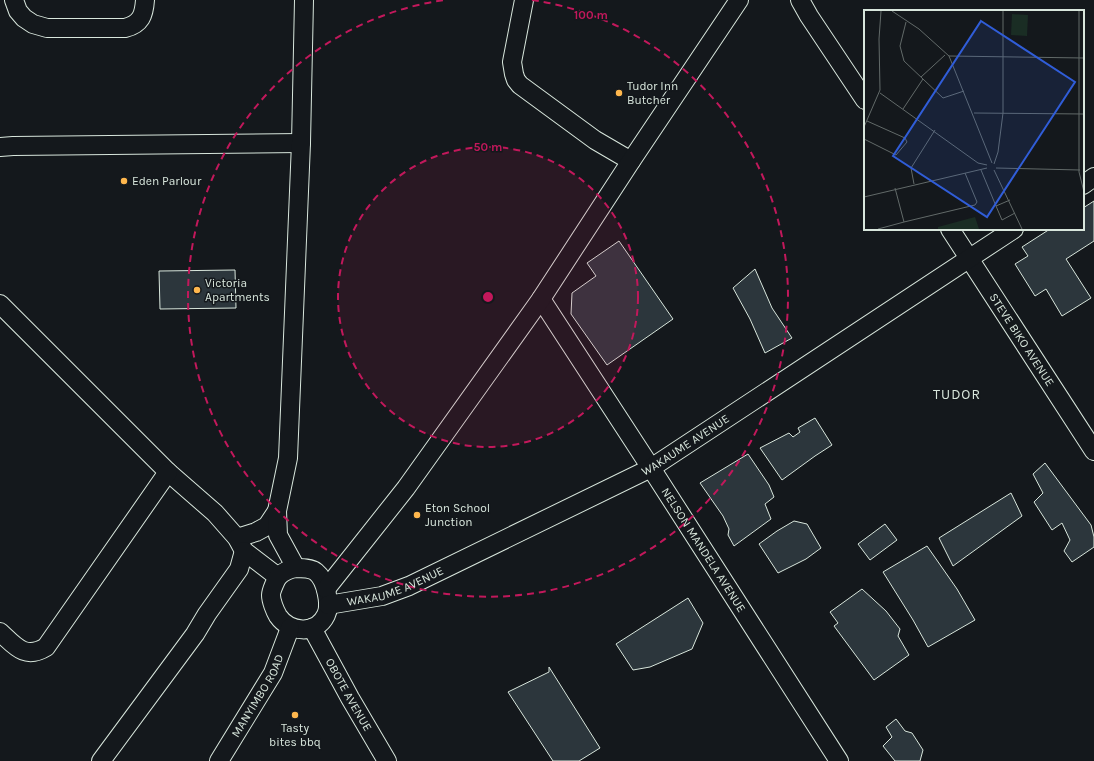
<svg xmlns="http://www.w3.org/2000/svg" width="1094" height="761" font-family="Karla,sans-serif">
	<style>
		.building { fill: #2c363c; stroke: #d8e6dc }
		.lines { fill: none; stroke-linecap: round; stroke-linejoin: round }
		.minor-casing { stroke: #d8e6dc; stroke-width: 20 }
		.minor { stroke: #14181c; stroke-width: 18 }
		.ring { fill: none; stroke: #c2185b; stroke-width: 2; stroke-dasharray: 7 5 }
		.poi-dot { fill: #ffb74d; stroke: #14181c; stroke-width: 1.5 }
		.labels { text-anchor: middle; dominant-baseline: central; stroke-width: 3; stroke-linejoin: round; paint-order: stroke }
		.poi-label { font-size: 12px; fill: #d8e6dc; stroke: #14181c; text-anchor: start }
		.street-label { font-size: 12px; fill: #d8e6dc; stroke: #14181c }
		.quarter-label { font-size: 14px; letter-spacing: 1px; fill: #d8e6dc; stroke: #14181c }
		.inset-road { fill: none; stroke: #626a69; stroke-width: 1 }
		.view { fill: #305dd8; fill-opacity: 0.15; stroke: #305dd8; stroke-width: 2 }
		.inset-edge { fill: none; stroke: #d8e6dc; stroke-width: 2 }
		.centre { fill: #c2185b; stroke: #14181c; stroke-width: 2 }
		.ring-label { font-size: 12px; text-anchor: middle; font-weight: bold; fill: #c2185b; stroke: #14181c; stroke-width: 3; stroke-linejoin: round; paint-order: stroke }
	</style>
	<rect width="100%" height="100%" fill="#14181c"/>
	<path class="building" d="M1094,201V241L1066,259L1091,298L1062,316L1046,289L1035,296L1015,264L1028,256L1022,247L1050,229H1083V208Z
		M619,241L673,319L607,365L571,314L572,293L596,276L587,263Z
		M755,269L772,308L792,338L765,353L750,319L733,288Z
		M235,270L236,308L160,309L159,271Z
		M815,418L832,445L815,456L782,480L760,448L789,433L793,437L800,432L798,428Z
		M748,454L769,485L774,497L765,504L771,519L734,546L728,535L729,529L723,516L700,483Z
		M1045,463L1091,525L1094,537V547L1072,562L1064,551L1070,540L1062,523L1052,530L1034,502L1043,493L1033,474Z
		M1011,493L1022,516L953,566L939,538Z
		M794,521L807,524L821,548L806,559L778,573L759,544L777,531Z
		M885,524L897,540L870,560L858,544Z
		M927,546L957,589L975,620L928,647L913,620L883,572Z
		M862,589L886,611L900,629L898,636L909,655L874,680L834,626L838,623L830,612Z
		M688,598L703,623L692,649L650,667L633,670L616,644Z
		M549,667L600,748L579,761H553L508,692L549,672Z
		M896,719L905,731L912,733L923,750L920,761H895L883,746L892,737L886,727Z"/>
	<g class="lines">
		<defs>
			<g id="minor">
				<path d="M14,0L18,11L24,18L33,24L47,28H125C141,24 144,15 145,0"/>
				<path d="M524,0L512,62L514,74L516,80L520,85L595,140L631,161"/>
				<path d="M800,0L809,16L865,100"/>
				<path d="M0,147L13,146L301,143"/>
				<path d="M1083,185L1094,177"/>
				<path id="s1" d="M950,229L1094,451"/>
				<path id="s2" d="M541,299L651,468L839,761"/>
				<path d="M0,304L168,472L215,513L237,538L244,551L278,577"/>
				<path d="M237,538L256,532L267,526L277,511"/>
				<path d="M296,568L278,535L277,511L288,458L301,143L304,0"/>
				<path d="M296,568C302,568 311,568 316,572C326,580 331,605 326,615C316,636 289,632 278,616C275,611 271,601 271,595C271,591 276,579 279,576C284,571 290,569 296,568Z"/>
				<path d="M326,589L406,488L541,299L631,161L739,0"/>
				<path id="s3" d="M328,605L382,596L409,586L651,468L1014,229"/>
				<path id="s4" d="M312,628L350,698L387,761"/>
				<path d="M0,632C15,646 25,660 46,647L168,472"/>
				<path d="M101,761L195,634L207,614L239,569L244,551"/>
				<path id="s5" d="M219,761L273,673L290,628"/>
			</g>
		</defs>
		<use href="#minor" class="minor-casing"/>
		<use href="#minor" class="minor"/>
	</g>
	<circle cx="488" cy="297" r="150" fill="#c2185b" fill-opacity=".12"/>
	<g class="ring">
		<circle cx="488" cy="297" r="150"/>
		<path d="M532 0A300 300 0 1 1 444 0"/>
	</g>
	<g class="poi-dot">
		<circle cx="619" cy="93" r="4"/>
		<circle cx="124" cy="181" r="4"/>
		<circle cx="197" cy="290" r="4"/>
		<circle cx="417" cy="515" r="4"/>
		<circle cx="295" cy="715" r="4"/>
	</g>
	<g class="labels">
		<g class="poi-label">
			<text x="627" y="86">Tudor Inn<tspan x="627" dy="14">Butcher</tspan></text>
			<text x="132" y="181">Eden Parlour</text>
			<text x="205" y="283">Victoria<tspan x="205" dy="14">Apartments</tspan></text>
			<text x="425" y="508">Eton School<tspan x="425" dy="14">Junction</tspan></text>
			<text x="295" y="728" text-anchor="middle">Tasty<tspan x="295" dy="14">bites bbq</tspan></text>
		</g>
		<g class="street-label">
			<text stroke="none"><textPath href="#s1" startOffset="132">STEVE BIKO AVENUE</textPath></text>
			<text stroke="none"><textPath href="#s3" startOffset="394">WAKAUME AVENUE</textPath></text>
			<text stroke="none"><textPath href="#s2" startOffset="299">NELSON MANDELA AVENUE</textPath></text>
			<text stroke="none"><textPath href="#s3" startOffset="70">WAKAUME AVENUE</textPath></text>
			<text stroke="none"><textPath href="#s5" startOffset="76">MANYIMBO ROAD</textPath></text>
			<text stroke="none"><textPath href="#s4" startOffset="76">OBOTE AVENUE</textPath></text>
		</g>
		<g class="quarter-label">
			<text x="957" y="394">TUDOR</text>
		</g>
	</g>
	<g transform="translate(864 10)">
		<rect width="220" height="220" fill="#14181c"/>
		<path d="M148,4L164,5L163,26L147,25ZM111,207L115,219H74V217Z" fill="#1a2d24"/>
		<path class="inset-road" d="M28,1L55,19L85,46L128,153M215,1V162L220,182M42,12L36,36L40,51L79,88L100,81M85,46L220,48M57,67L81,45M16,83L114,153L123,155M39,99L59,69M110,103L220,104M0,117L16,80L15,29L17,1M0,129L32,145L43,132L41,128L3,111M130,154L134,142L139,103V1M132,158L216,160M117,160L132,196L146,190M130,160L158,219M50,174L47,158L71,120M0,187L123,158M132,196L138,210L151,203M40,212L111,195L113,192L101,163M14,219L40,212L31,178"/>
		<path class="view" d="M117,11L211,72L123,207L29,146Z"/>
		<rect width="220" height="220" class="inset-edge"/>
	</g>
	<circle cx="488" cy="297" r="6" class="centre"/>
	<g class="ring-label">
		<text x="591" y="19">100 m</text>
		<text x="488" y="151">50 m</text>
	</g>
</svg>
